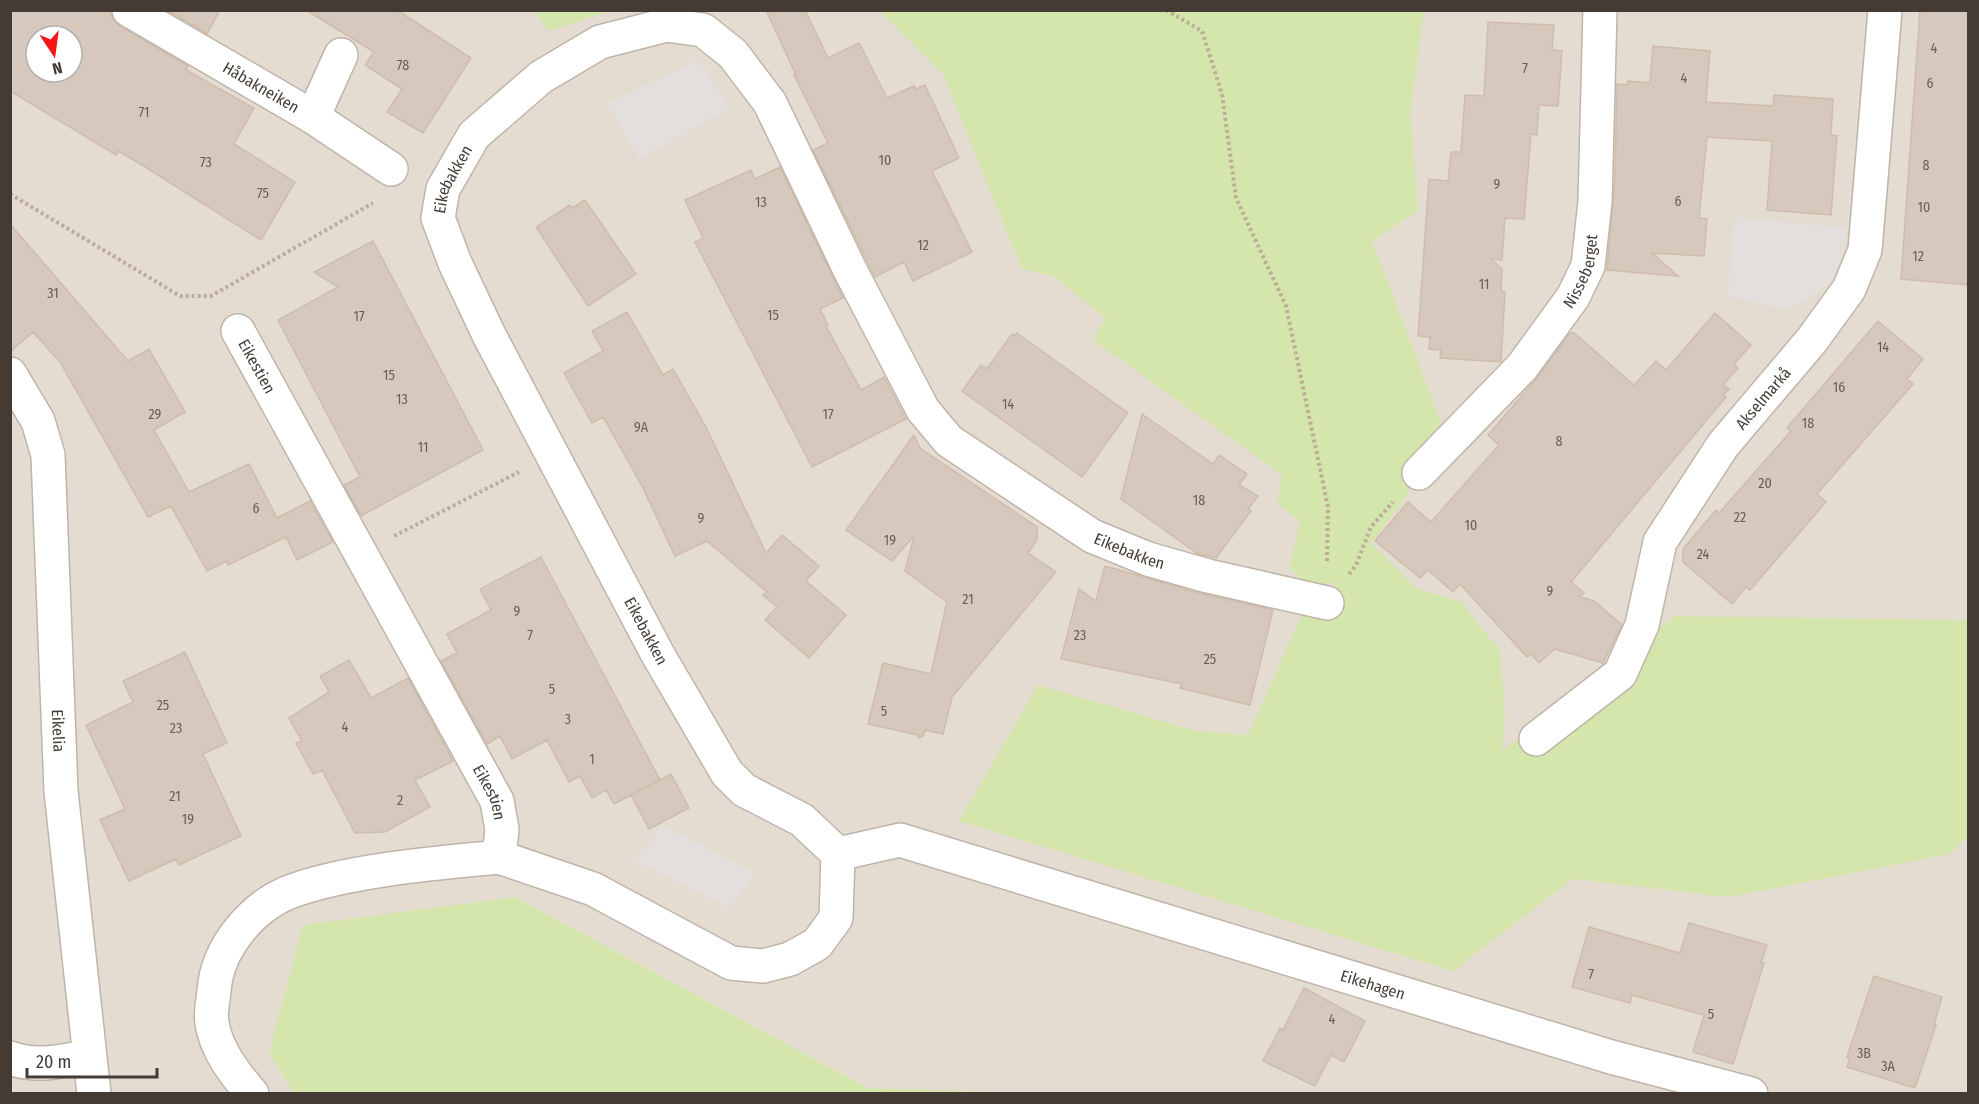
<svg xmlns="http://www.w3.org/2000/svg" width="1979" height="1104" font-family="'Fira Sans Condensed',sans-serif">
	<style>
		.residential { fill: #e5dcd1; fill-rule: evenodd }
		.green { fill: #d5e6ac }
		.parking { fill: #e2dfdc }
		.building { fill: #d6c8bc; stroke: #cebcac; stroke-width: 1.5; fill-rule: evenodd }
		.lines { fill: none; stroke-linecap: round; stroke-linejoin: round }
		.minor-casing { stroke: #c0b4a9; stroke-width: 36 }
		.path { stroke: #beab98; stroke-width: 4; stroke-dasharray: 3 3; stroke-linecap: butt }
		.minor { stroke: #fff; stroke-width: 33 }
		.labels { text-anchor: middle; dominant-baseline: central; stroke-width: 4.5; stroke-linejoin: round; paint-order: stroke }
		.number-label { font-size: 14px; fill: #685e56 }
		.street-label { font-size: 16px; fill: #433b34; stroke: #fff }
	</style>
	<rect width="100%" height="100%" fill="#f2ebe3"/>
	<path class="residential" d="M10,11H1968V1093L1026,1094L868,1088L515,897L269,1053L294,1093H11ZM36,36H72V72H36Z"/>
	<path class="green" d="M533,11H608L550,31Z
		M880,11H1424L1410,112L1418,211L1372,241L1445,433L1399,506L1371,543L1416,588L1461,602L1500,651L1505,715L1502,751L1675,616L1968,620V836L1950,854L1729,897L1573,879L1453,971L959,821L1038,685L1196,731L1248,735L1303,612L1334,622L1336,580L1316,592L1289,568L1300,522L1277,503L1282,475L1093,340L1105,318L1053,276L1022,269L943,74Z
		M515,897L868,1088L1026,1093H294L269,1053L303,925Z"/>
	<path class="parking" d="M699,60L730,108L639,159L607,103Z
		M1734,217L1847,228L1838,278L1789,310L1728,296Z
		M662,825L756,873L729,907L635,860Z"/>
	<path class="building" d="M10,10H110L113,20L120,26L188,66L186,70L254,108L234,144L295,182L261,240L134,160L118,151L116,155L10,91ZM36,36H72V72H36Z
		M167,10H220L207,34Z
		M306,10H397L471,58L423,133L387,112L402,89L365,65L374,52Z
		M766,10H805L828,58L859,43L887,98L914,86L916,89L925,85L959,158L932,171L972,252L913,281L904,262L875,277L813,150L828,143L794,75H796Z
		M1920,10H1968V285L1901,279Z
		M1488,22L1554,25L1552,50L1562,51L1558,106L1539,105L1537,135L1531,134L1524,219L1505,218L1502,260L1491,259L1502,269L1501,291L1505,292L1501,362L1440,358L1441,350L1429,349L1430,337L1418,336L1429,179L1448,181L1451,152H1461L1465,95L1484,96Z
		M1653,46L1710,51L1706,102L1773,106L1774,95L1833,99L1831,135L1837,136L1831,215L1767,210L1772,141L1707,137L1699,218L1707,219L1704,256L1652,253L1678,276L1607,270L1615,177L1617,84L1627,85L1628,81L1650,83Z
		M780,167L843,298L820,309L828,325L826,326L861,390L884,377L906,419L812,467L695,242L703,238L685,200L751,170L755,179Z
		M585,200L636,274L588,306L536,227L570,205L572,208Z
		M10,224L128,361L149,349L185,412L154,430L189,492L249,464L277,518L310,501L333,542L297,560L286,537L228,565L227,561L207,571L171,506L148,517L60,362L33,332L10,352Z
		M373,241L483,450L361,516L344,485L360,477L278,320L338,287L314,272Z
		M627,312L663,375L673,369L706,427L766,553L782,535L819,566L806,581L846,615L809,658L765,620L777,607L763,595L767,592L707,541L675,556L642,486L603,417L592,423L564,373L603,351L592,331Z
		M1715,313L1751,345L1734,364L1738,368L1723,385L1729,389L1723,395L1726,397L1571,582L1584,593L1580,597L1594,601L1622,625L1603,663L1555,649L1539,663L1531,654L1527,657L1460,584L1453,592L1428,570L1420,578L1375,541L1408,502L1431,522L1499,445L1488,435L1537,378L1570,333H1574L1634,385L1656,361L1666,370Z
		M1878,321L1923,359L1907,379L1913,384L1817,494L1826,502L1750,590L1746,587L1732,604L1683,562V549L1716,510L1719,513L1791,431L1787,428Z
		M1017,333L1128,413L1082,477L962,391L981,365L987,369L1012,334L1014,336Z
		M1142,414L1213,464L1219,455L1247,474L1239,485L1258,496L1248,509L1251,511L1216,558L1198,554L1121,499Z
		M914,435L920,448L1037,527V540L1028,553L1056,572L952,697L943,734L925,730L923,736L918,738V735L868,724L883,663L931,674L947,602L905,571L914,536L892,561L846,530Z
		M541,557L660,780L614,804L606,790L592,798L580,776L569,782L547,740L512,759L500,736L487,744L441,661L457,653L447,634L491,610L480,589Z
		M1105,566L1203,594L1273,610L1250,705L1180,688L1182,684L1061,659L1079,589L1096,601Z
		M185,652L227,743L203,754L241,836L179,865L176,859L129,881L100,820L125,809L86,725L133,702L123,681Z
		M349,660L371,698L408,678L453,761L415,780L430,807L385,832L355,833L322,770L313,774L296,743L302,741L289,718L329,692L320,676Z
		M671,774L689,808L649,829L631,795Z
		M1689,923L1767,945L1761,963H1764L1733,1064L1693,1052L1704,1015L1632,995L1630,1003L1572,987L1589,927L1680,953Z
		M1874,976L1942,997L1934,1025H1936L1915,1088L1847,1067L1850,1058L1847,1057Z
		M1304,988L1365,1021L1344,1062L1331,1055L1315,1086L1263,1061L1280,1028L1283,1030Z"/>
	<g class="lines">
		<defs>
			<g id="minor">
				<path id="s1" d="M129,10L313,117L391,169"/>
				<path d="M313,117L341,55"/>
				<path id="s2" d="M238,331L497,801L502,829L499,857C437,863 350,870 292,891C252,906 217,948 214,991C213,1001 210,1013 212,1023C216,1050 235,1074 252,1094"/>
				<path id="s3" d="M10,374L38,421L48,455L61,791L94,1094"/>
				<path id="s4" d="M1419,473L1522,367L1573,297L1588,266L1595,202L1600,10"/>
				<path id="s5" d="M1536,739L1620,674L1642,625L1660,542L1723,445L1812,340L1849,289L1865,250L1885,10"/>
				<path id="s6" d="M838,854L900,840L1611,1057L1751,1094"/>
				<path id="s7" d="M499,857L593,889L731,963L763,966L790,959L817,944L836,918L838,854L802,820L744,790L727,773L657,653L489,335L455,263L438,218L443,189L474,135L541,77L600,42L666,25L703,30L733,54L770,103L851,272L923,410L949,441L1092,536L1148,559L1208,576L1327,603"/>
				<path d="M10,1058C37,1068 63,1061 89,1056"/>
			</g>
		</defs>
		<use href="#minor" class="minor-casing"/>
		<path class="path" d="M1166,10L1202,31L1222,94L1236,198L1286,306L1328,507L1327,563
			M10,194L180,296H211L373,203
			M394,536L519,472
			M1349,574L1356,565L1371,527L1393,502"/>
		<use href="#minor" class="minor"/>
	</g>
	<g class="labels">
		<g class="number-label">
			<text x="1934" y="48">4</text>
			<text x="403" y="65">78</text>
			<text x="1525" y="68">7</text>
			<text x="1684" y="78">4</text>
			<text x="1930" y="83">6</text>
			<text x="144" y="112">71</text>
			<text x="885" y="160">10</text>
			<text x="206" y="162">73</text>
			<text x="1926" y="165">8</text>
			<text x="1497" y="184">9</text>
			<text x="263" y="193">75</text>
			<text x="1678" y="201">6</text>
			<text x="761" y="202">13</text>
			<text x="1924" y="207">10</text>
			<text x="923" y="245">12</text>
			<text x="1918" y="256">12</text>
			<text x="1484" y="284">11</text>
			<text x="53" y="293">31</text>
			<text x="773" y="315">15</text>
			<text x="359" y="316">17</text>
			<text x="1883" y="347">14</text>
			<text x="389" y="375">15</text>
			<text x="1839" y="387">16</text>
			<text x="402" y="399">13</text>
			<text x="1008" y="404">14</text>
			<text x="155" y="414">29</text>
			<text x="828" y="414">17</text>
			<text x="1808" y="423">18</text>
			<text x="641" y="427">9A</text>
			<text x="1559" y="441">8</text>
			<text x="423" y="447">11</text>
			<text x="1765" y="483">20</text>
			<text x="1199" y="500">18</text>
			<text x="256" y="508">6</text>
			<text x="1740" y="517">22</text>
			<text x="701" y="518">9</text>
			<text x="1471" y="525">10</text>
			<text x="890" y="540">19</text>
			<text x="1703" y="554">24</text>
			<text x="1550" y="591">9</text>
			<text x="968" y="599">21</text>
			<text x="517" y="611">9</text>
			<text x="530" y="635">7</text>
			<text x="1080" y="635">23</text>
			<text x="1210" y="659">25</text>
			<text x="552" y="689">5</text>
			<text x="163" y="705">25</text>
			<text x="884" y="711">5</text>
			<text x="568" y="719">3</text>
			<text x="345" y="727">4</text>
			<text x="176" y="728">23</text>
			<text x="592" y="759">1</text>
			<text x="175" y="796">21</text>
			<text x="400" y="800">2</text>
			<text x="188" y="819">19</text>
			<text x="1591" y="974">7</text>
			<text x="1711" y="1014">5</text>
			<text x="1332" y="1019">4</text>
			<text x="1864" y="1053">3B</text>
			<text x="1888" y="1066">3A</text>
		</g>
		<g class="street-label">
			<text stroke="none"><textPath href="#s1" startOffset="153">Håbakneiken</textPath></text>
			<text stroke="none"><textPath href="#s7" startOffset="1250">Eikebakken</textPath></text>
			<text stroke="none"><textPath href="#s4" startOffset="262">Nisseberget</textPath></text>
			<text stroke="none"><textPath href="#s2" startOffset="40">Eikestien</textPath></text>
			<text stroke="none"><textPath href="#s5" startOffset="422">Akselmarkå</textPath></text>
			<text stroke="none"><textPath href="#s7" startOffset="2258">Eikebakken</textPath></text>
			<text transform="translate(646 631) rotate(62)">Eikebakken</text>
			<text stroke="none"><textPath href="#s3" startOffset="366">Eikelia</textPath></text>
			<text stroke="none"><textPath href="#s2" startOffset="526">Eikestien</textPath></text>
			<text stroke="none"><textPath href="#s6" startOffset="558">Eikehagen</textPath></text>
		</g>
	</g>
	<rect width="1979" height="1104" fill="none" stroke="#433b34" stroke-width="24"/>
	<g transform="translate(54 54) rotate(167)"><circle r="28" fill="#ffffff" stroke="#b4b1ae" stroke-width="1.5"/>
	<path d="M0-4.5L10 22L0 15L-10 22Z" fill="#f81414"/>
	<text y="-9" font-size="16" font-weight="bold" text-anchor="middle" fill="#433b34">N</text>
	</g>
	<path d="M27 1068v9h130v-9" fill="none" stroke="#433b34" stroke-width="3"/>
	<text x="36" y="1068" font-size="18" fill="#433b34" stroke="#ffffff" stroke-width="4.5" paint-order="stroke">20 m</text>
</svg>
